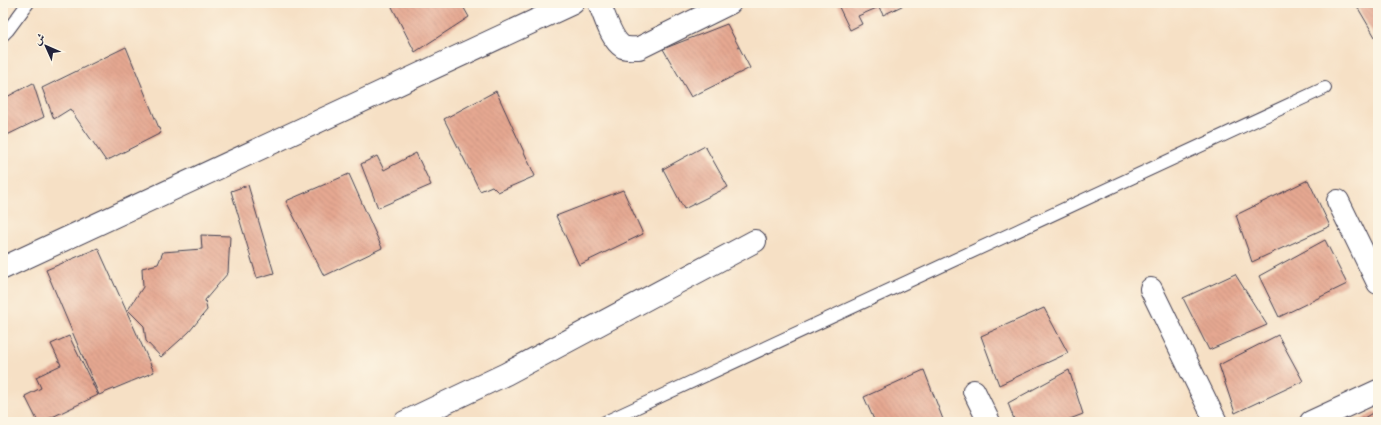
<svg xmlns="http://www.w3.org/2000/svg" width="1381" height="425" font-family="'IM FELL Double Pica',Amiri,serif">
	<style>
		.building { fill: url(#building-back-hatch) }
		.lines { fill: none; stroke-linecap: round; stroke-linejoin: round }
		.lane-casing { stroke: #423e50; stroke-width: 14 }
		.street-casing { stroke: #423e50; stroke-width: 24 }
		.lane { stroke: #fff; stroke-width: 12 }
		.street { stroke: #fff; stroke-width: 22 }
	</style>
	<defs>
		<pattern id="building-back-hatch" width="6" height="6" patternUnits="userSpaceOnUse"><rect width="6" height="6" fill="#e5a791"/><path d="M-1 5l2 2M0 0l6 6M5-1l2 2" fill="none" stroke="#c48f7e"/></pattern>
	</defs>
	<rect width="100%" height="100%" fill="#fcf5e5"/>
	<filter id="ink" filterUnits="userSpaceOnUse"><feTurbulence type="fractalNoise" baseFrequency=".025" numOctaves="2"/><feDisplacementMap in="SourceGraphic" scale="8" xChannelSelector="R" yChannelSelector="G"/><feConvolveMatrix kernelMatrix="1 2 1 2 8 2 1 2 1" color-interpolation-filters="sRGB"/></filter>
	<filter id="wash" filterUnits="userSpaceOnUse"><feTurbulence type="fractalNoise" baseFrequency=".012" numOctaves="4" result="noise"/><feDisplacementMap in="SourceGraphic" scale="16" xChannelSelector="R" yChannelSelector="G"/><feGaussianBlur stdDeviation="0.9" result="paint"/><feColorMatrix in="noise" values="0 0 0 0 0 0 0 0 0 0 0 0 0 0 0 0 0 1.4 0 .05"/><feComposite in="paint" operator="in"/></filter>
	<g filter="url(#wash)">
		<rect width="100%" height="100%" fill="#f6e0c5"/>
		<g id="blocks">
			<path class="building" d="M390,3H461L469,17L415,52Z
				M837,3H908L883,15L879,7L858,16L862,24L850,30Z
				M1355,3H1378V42Z
				M727,24L750,68L691,97L663,49Z
				M126,47L161,133L106,161L70,109L54,119L42,88Z
				M33,83L44,117L3,137V99Z
				M496,91L535,176L498,192L492,186L480,191L444,119Z
				M705,146L728,187L684,209L663,169Z
				M416,153L431,185L378,208L361,164L377,156L384,170Z
				M349,174L382,248L324,276L286,201Z
				M1308,180L1330,226L1252,262L1236,215Z
				M248,185L274,273L257,278L231,191Z
				M623,190L643,234L579,265L556,216Z
				M201,235L230,236L228,273L205,300L207,310L189,332L161,357L146,341L144,326L128,310L143,287L142,268L158,264L163,252L202,249Z
				M1325,240L1347,284L1279,317L1259,276Z
				M98,248L154,372L99,395L46,270Z
				M1235,274L1267,325L1209,350L1183,298Z
				M1044,308L1068,353L999,385L981,336Z
				M1278,335L1303,381L1235,413L1219,365Z
				M69,336L98,395L42,422H38L25,396L41,388L36,377L61,365L51,344Z
				M924,370L944,422H875L864,397Z
				M1069,370L1083,414L1062,422H1015L1008,403Z
				M1376,411L1378,415V422H1357Z"/>
		</g>
	</g>
	<g filter="url(#ink)">
		<use href="#blocks" fill-opacity="0" stroke="#423e50" stroke-width="1"/>
		<g class="lines">
			<defs>
				<path id="lane" d="M3,35L8,30L28,3
					M605,422L1325,88"/>
				<path id="street" d="M599,3C605,16 611,40 623,47C628,49 633,48 639,48L730,3
					M1338,201L1378,283
					M3,268L573,3
					M1151,289L1216,422
					M974,391L989,422
					M405,422L506,374L755,241
					M1311,422L1378,391"/>
			</defs>
			<use href="#lane" class="lane-casing"/>
			<use href="#street" class="street-casing"/>
			<use href="#lane" class="lane"/>
			<use href="#street" class="street"/>
		</g>
	</g>
	<rect width="1381" height="425" fill="none" stroke="#fcf5e5" stroke-width="16"/>
	<g transform="translate(46 46) rotate(315)" stroke="#fcf5e5" stroke-width="3" paint-order="stroke">
	<path d="M0-3L7 15L0 10L-7 15Z" fill="#22223b"/>
	<text y="-6" font-size="11" font-weight="bold" text-anchor="middle" fill="#22223b">ش</text>
	</g>
</svg>
